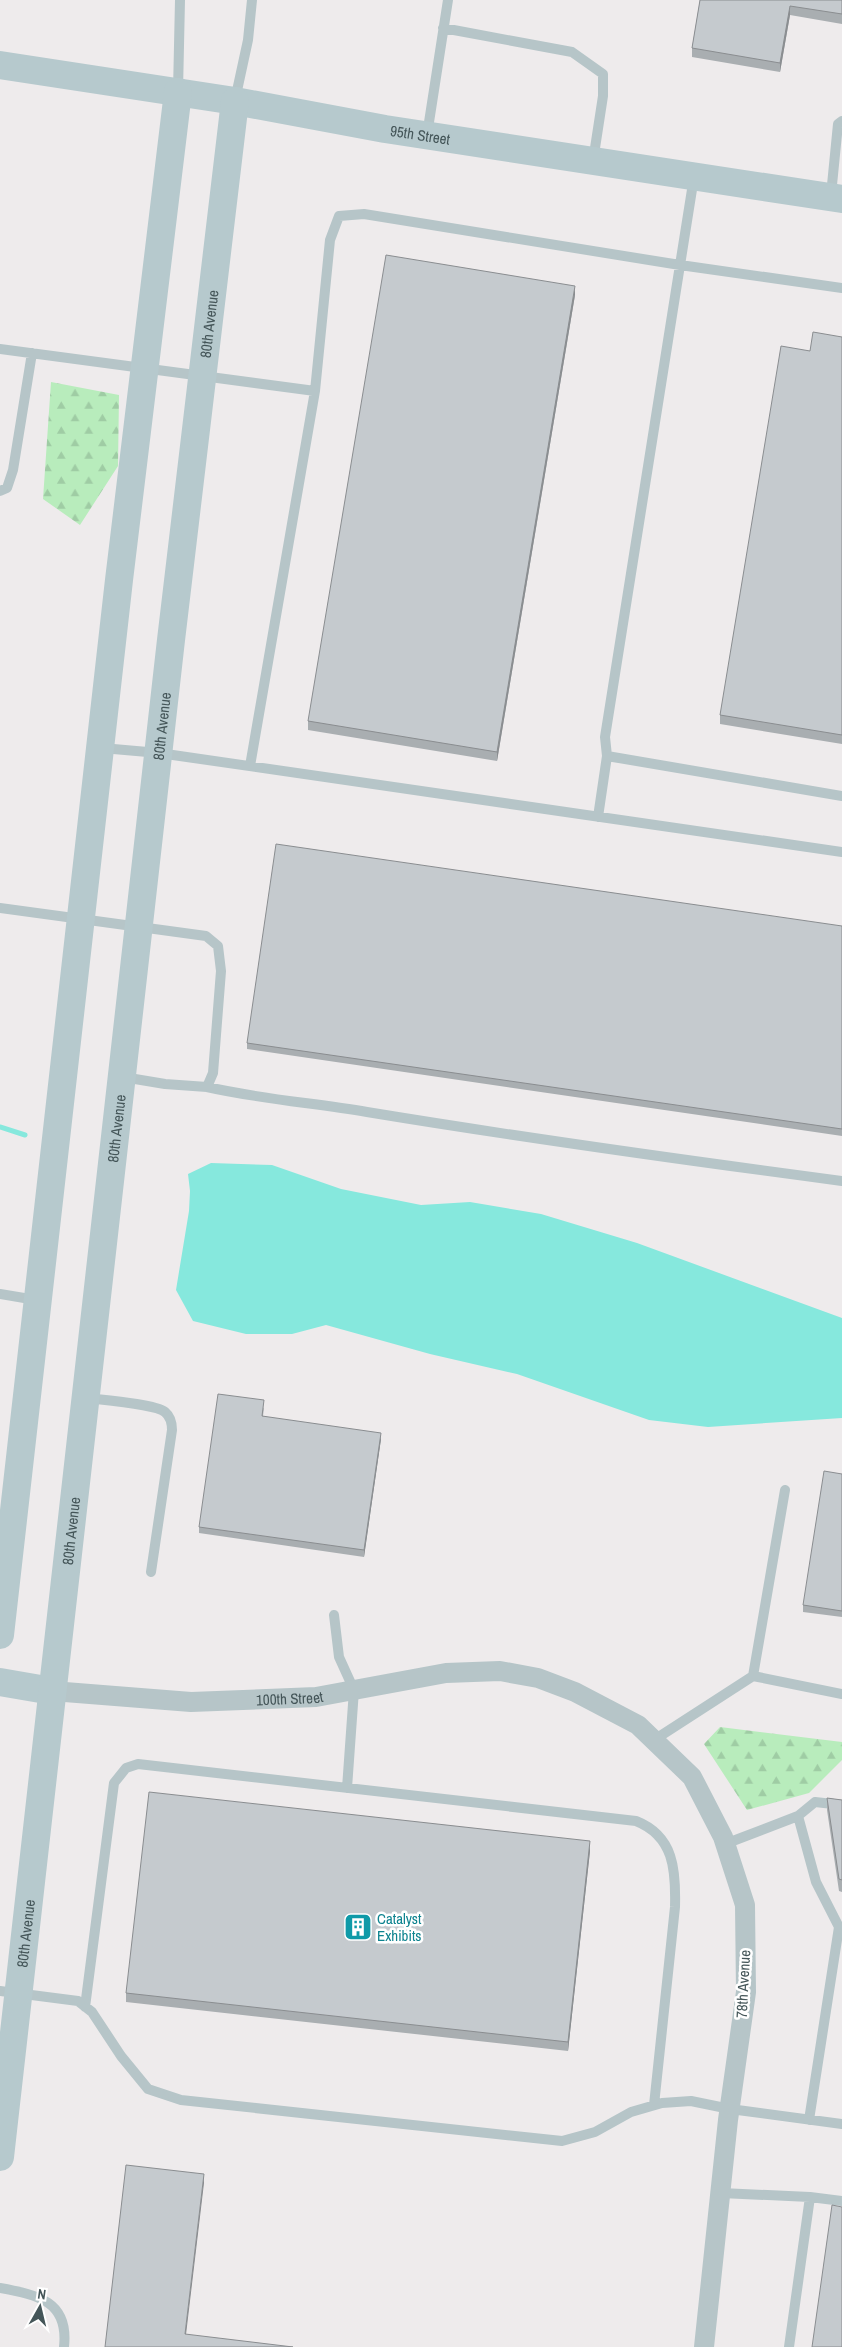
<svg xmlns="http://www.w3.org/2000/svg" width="842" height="2347" font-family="'Archivo Narrow',sans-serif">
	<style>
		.forest { fill: url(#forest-firs) }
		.water { fill: #86e8dd }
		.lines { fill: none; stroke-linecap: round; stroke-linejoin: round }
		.stream { stroke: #86e8dd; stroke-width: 5 }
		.lane { stroke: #b6c5c8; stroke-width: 10 }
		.street { stroke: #b6c5c8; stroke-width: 20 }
		.secondary { stroke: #b6c9cd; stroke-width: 28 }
		.wall { fill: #a9aeb1 }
		.shaded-wall { fill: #8a8d90 }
		.building { fill: #c5cace; stroke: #8a8d90 }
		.labels { text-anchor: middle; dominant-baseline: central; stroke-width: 5; stroke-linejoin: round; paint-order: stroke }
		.street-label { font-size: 15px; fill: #445558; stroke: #fff }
		.culture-label { font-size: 15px; fill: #0d838f; stroke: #fff; text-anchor: start }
	</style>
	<defs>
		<pattern id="forest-firs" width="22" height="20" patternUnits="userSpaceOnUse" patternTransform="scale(1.25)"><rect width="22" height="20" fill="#b8ecbc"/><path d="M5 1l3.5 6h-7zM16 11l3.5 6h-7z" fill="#9fcca4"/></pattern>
	</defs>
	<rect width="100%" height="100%" fill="#eeebec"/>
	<path class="forest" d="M51,382L119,395L118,466L80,525L43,499Z
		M720,1727L842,1742V1760L809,1793L747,1810L704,1744Z"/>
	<path class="water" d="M211,1163L272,1165L341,1189L421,1205L470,1202L541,1214L637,1243L842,1318V1418L708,1427L649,1420L517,1374L430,1354L326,1325L292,1334H246L193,1321L176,1290L189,1211L190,1191L188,1174Z"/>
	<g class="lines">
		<path class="stream" d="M0,1127L25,1135"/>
		<path class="lane" d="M443,28L572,52L603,74V96L593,161
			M178,91L180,0
			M235,100L248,40L252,0
			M427,135L448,0
			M694,177L605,737L607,756L842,796
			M831,195L838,124L842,121
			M0,349L315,391
			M0,491L7,488L13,470L32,353
			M102,748L159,753L842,852
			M250,766L315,391L330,240L339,216L364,214L680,265L842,288
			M598,817L607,756
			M0,908L206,936L218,946L221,971L213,1073L207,1087L165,1084L123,1077
			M207,1087C260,1099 314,1103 367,1112C525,1138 683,1160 842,1181
			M0,1294L36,1300
			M87,1398C103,1400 155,1404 165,1412C171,1417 172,1423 172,1430L151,1572
			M334,1615L339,1657L354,1690L347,1788
			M753,1676L842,1694
			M654,1740L753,1676L785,1490
			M798,1816L815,1802L842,1805
			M725,1844L798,1816L816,1882L839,1927L809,2120
			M0,1991L78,2001L92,2012L121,2056L148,2089L181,2100L562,2141L595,2132L631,2112L662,2103L691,2101L730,2109L842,2124
			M85,2007L114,1783L126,1768L138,1764L636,1821C674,1836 676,1870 675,1907L654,2105
			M721,2193L810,2197L789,2347
			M810,2197L842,2201
			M0,2288C38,2295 69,2301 64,2347"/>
		<path class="street" id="s1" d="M52,1691L191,1702L316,1697L446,1673L500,1671L538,1678L575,1692L638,1725L692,1777L723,1837L745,1905L746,1992L728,2120L704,2347"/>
		<g class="secondary">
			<path id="s2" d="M0,65L235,101L385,129L842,199"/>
			<path d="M0,1635L119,580L178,92"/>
			<path d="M0,1682L52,1691"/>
			<path id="s3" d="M0,2157L171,640L235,101"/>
		</g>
	</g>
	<path class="wall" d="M700,0H842V24L790,15L780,72L692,57V48Z
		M575,295L497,761L308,730V721Z
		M842,337V744L720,724V715L810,351Z
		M842,926V1136L247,1049V1043Z
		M264,1407L263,1416L381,1439L364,1557L199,1533V1527Z
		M842,1474V1617L803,1612V1605Z
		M827,1798L842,1800V1892L839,1891L827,1810Z
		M590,1851L568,2051L126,2002V1993Z"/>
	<path class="shaded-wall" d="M790,6V15L780,72V63Z
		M575,286V295L497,761V752Z
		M381,1433V1439L364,1557V1550Z
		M590,1841V1851L568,2051V2042Z
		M204,2174V2183L185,2343V2334Z"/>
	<path class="building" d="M700,0H842V14L790,6L780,63L692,48Z
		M386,255L575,286L497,752L308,721Z
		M813,332L842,337V735L720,715L781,346L810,351Z
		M276,844L842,926V1129L247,1043Z
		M218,1394L264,1400L262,1416L381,1433L364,1550L199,1527Z
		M824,1471L842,1474V1611L803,1605Z
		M149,1792L590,1841L568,2042L126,1993Z
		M827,1798L842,1800V1880L839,1879Z
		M126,2165L204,2174L185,2334L293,2347H105Z
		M832,2205L842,2207V2347H812Z"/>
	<defs>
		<symbol id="building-square" viewBox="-11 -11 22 22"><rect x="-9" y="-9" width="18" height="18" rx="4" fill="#0f9aa8" stroke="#fff"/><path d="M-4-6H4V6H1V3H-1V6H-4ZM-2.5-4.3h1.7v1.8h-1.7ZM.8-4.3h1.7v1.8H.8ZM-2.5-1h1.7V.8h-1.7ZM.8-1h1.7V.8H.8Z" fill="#fff"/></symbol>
	</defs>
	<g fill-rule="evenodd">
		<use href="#building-square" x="342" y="1911" width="32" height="32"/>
	</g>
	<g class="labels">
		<g class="street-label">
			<text stroke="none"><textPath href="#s2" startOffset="426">95th Street</textPath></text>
			<text stroke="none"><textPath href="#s3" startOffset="1845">80th Avenue</textPath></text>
			<text stroke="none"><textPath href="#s3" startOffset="1440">80th Avenue</textPath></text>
			<text stroke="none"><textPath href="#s3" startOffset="1035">80th Avenue</textPath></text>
			<text stroke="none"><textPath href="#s3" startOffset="630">80th Avenue</textPath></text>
			<text stroke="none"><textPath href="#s1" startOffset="238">100th Street</textPath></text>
			<text stroke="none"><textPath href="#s3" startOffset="225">80th Avenue</textPath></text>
			<text transform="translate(743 1984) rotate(-87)">78th Avenue</text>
		</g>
		<g class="culture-label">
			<text x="377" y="1918">Catalyst<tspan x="377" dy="17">Exhibits</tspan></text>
		</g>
	</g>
	<g transform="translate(40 2307) rotate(8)" stroke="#ffffff" stroke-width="4" paint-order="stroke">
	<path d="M0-4L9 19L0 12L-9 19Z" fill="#445558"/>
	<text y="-8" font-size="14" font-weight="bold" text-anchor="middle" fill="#445558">N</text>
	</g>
</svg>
